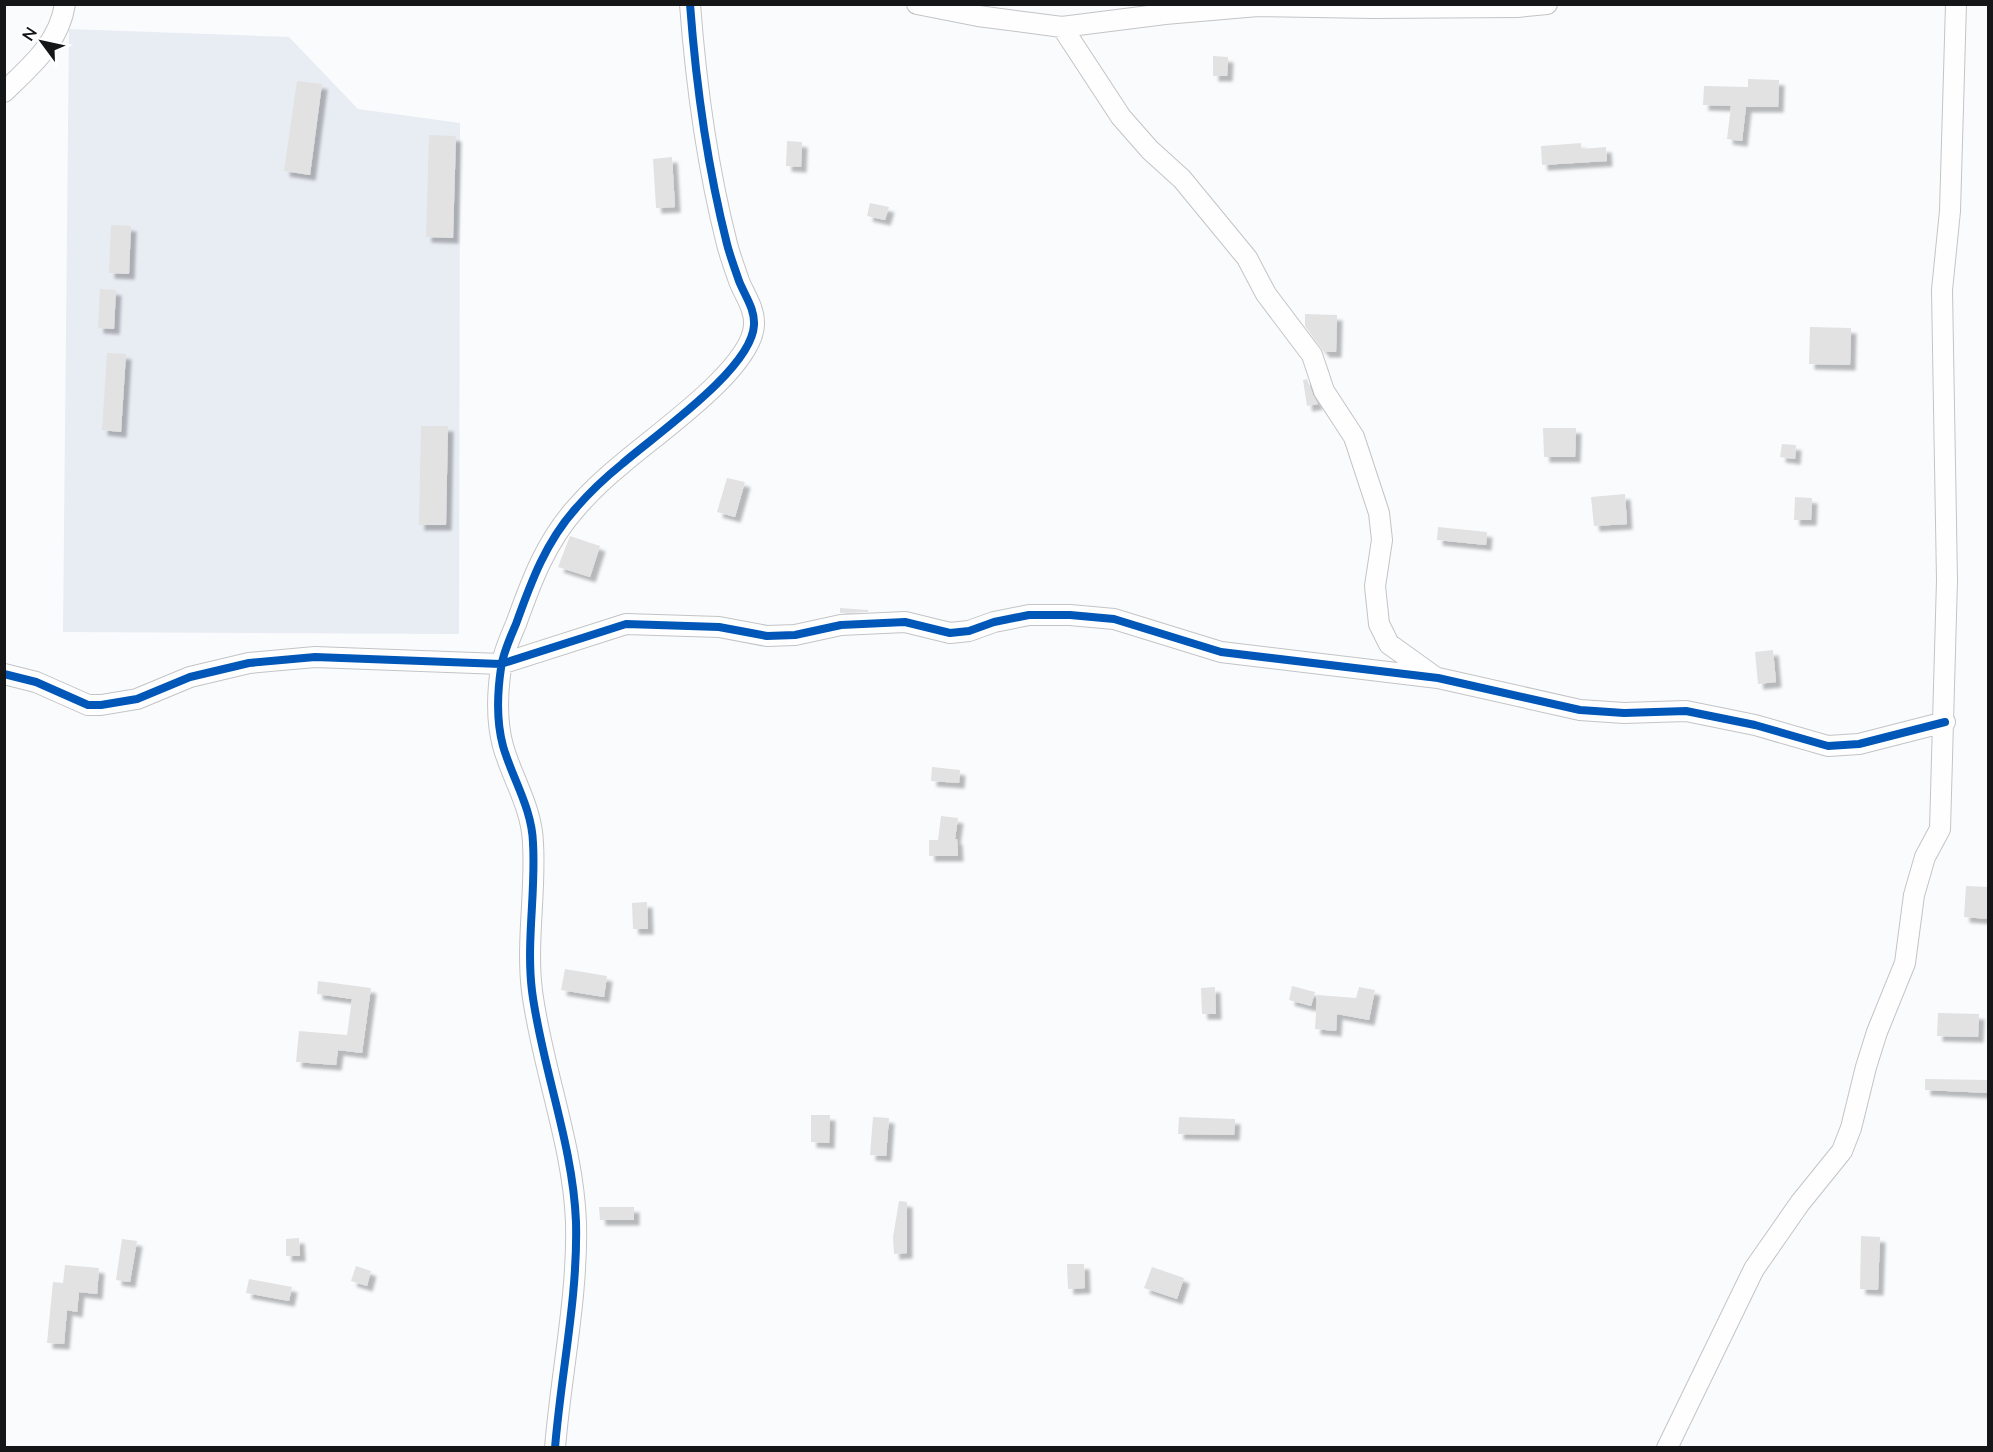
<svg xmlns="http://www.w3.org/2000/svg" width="1993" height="1452" font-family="Lato,sans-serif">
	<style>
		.built { fill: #e8ecf3 }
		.building { fill: #e2e2e3; filter: url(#shadow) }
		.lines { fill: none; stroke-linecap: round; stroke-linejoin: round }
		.minor-casing { stroke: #c3c4c6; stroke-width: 22 }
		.minor { stroke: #fefeff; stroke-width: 20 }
		.cycleway-casing { stroke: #fff; stroke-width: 11 }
		.cycleway { stroke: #0057b8; stroke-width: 8 }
	</style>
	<defs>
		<filter id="shadow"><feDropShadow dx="5.5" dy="5.5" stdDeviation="1.5" flood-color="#0004"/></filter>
	</defs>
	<rect width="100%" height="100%" fill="#fafbfd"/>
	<path class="built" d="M69,29L289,37L358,109L460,123L459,634L63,632Z"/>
	<path class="building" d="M1213,56L1228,57L1227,76H1213Z
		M1748,79L1779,80L1778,107H1746L1742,141L1727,139L1731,106L1703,105L1704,86L1748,87Z
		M297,81L322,84L310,175L284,171Z
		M429,135L456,136L453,238L426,237Z
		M787,141L802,142L801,167L786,166Z
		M1581,143V149L1606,147L1607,161L1542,165L1541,146Z
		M672,157L675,207L656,208L653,159Z
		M870,203L889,207L885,220L867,216Z
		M111,225L131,226L129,274L109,273Z
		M100,289L116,290L114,329L98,328Z
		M1305,314L1337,315L1336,352H1324L1305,326Z
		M1810,327L1851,328L1850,365L1809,364Z
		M107,353L126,354L121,432L102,430Z
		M1307,379L1313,395L1318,404L1307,406L1303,380Z
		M421,426H448L446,525H419Z
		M1543,428H1576L1575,457H1544Z
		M1782,444L1796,445L1795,459L1780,457Z
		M727,478L745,482L735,517L717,512Z
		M1625,494L1627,524L1594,526L1591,497Z
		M1795,497L1812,498L1811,520H1794Z
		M1438,527L1487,532L1486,545L1437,540Z
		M570,536L600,546L590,577L558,567Z
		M840,608L868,610V612L840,613Z
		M1773,650L1776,682L1758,684L1755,652Z
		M932,767L960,770L959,783L931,781Z
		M941,816L958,818L955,839H957L958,856H929V840H938Z
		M1966,886L1989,887V919L1964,917Z
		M647,902L648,929H633L632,903Z
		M565,969L607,976L604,997L561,990Z
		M318,981L371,988L362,1053L338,1050L336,1065L296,1062L299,1031L347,1035L352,999L317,994Z
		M1292,986L1315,992L1311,1006L1289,1000Z
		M1215,987L1216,1014H1202L1201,988Z
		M1359,987L1375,990L1369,1020L1337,1014L1336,1031L1315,1029L1317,995L1356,998Z
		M1938,1013L1979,1014L1978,1037L1937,1036Z
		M1925,1079L1989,1080V1093L1925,1090Z
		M811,1115H830L829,1143L811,1142Z
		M873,1117L889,1118L886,1156L870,1155Z
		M1179,1117L1235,1119L1234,1135L1178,1134Z
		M899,1201L907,1202V1253L894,1254L893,1237Z
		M599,1207H634V1220H600Z
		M1861,1236L1880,1237L1878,1290L1860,1289Z
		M299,1238L300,1256H286V1239Z
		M122,1239L137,1241L130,1282L116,1280Z
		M1067,1264H1084L1085,1288L1068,1289Z
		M65,1265L99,1268L97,1294L79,1292L77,1312L67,1310L64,1344L47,1343L53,1282L63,1283Z
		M356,1266L371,1271L367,1286L351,1281Z
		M1152,1267L1184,1278L1177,1299L1144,1288Z
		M249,1279L292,1287L289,1301L246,1293Z"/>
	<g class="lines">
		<defs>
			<path id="minor" d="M917,4L978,16L1062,27L1165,14L1258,6L1373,8L1517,7L1547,4
				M1062,27L1121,117L1150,150L1182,179L1247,258L1266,294L1312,355L1324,391L1354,437L1379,513L1382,540L1375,586L1379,624L1389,644L1435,677
				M4,92C31,66 59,43 65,4
				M4,674L36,682L88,705H101L137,699L190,677L249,663L315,657L501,664L626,624L719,627L767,636L795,635L841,625L905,622L950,633L969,631L994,622L1029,615H1070L1114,619L1221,652L1438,678L1580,710L1624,713L1686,711L1755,725L1828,746L1859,744L1945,722
				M555,1448C561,1373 578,1297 576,1222C573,1144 542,1068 532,991C526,942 536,892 533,843C532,808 512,778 503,746C496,720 497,695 501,668C503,653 510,638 516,624C531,582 546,541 577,507C590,492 606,477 622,464C655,435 752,369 754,325C755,309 745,296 739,281C735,269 730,256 727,244C707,165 696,85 690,4
				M1667,1448L1754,1269L1800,1203L1842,1151L1851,1128L1866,1067L1877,1032L1905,963L1914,895L1925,857L1940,829L1947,580L1942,290L1950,211L1956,4"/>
		</defs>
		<use href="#minor" class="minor-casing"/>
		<use href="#minor" class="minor"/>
		<defs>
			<path id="cycleway" d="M4,674L36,682L88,705H101L137,699L190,677L249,663L315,657L501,664L626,624L719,627L767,636L795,635L841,625L905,622L950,633L969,631L994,622L1029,615H1070L1114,619L1221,652L1438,678L1580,710L1624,713L1686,711L1755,725L1828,746L1859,744L1945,722
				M555,1448C561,1373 578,1297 576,1222C573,1144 542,1068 532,991C526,942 536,892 533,843C532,808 512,778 503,746C496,720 497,695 501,668C503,653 510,638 516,624C531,582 546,541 577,507C590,492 606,477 622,464C655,435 752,369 754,325C755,309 745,296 739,281C735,269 730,256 727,244C707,165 696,85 690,4"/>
		</defs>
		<use href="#cycleway" class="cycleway-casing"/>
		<use href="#cycleway" class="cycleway"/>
	</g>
	<rect width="1993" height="1452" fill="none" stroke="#151618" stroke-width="12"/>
	<g transform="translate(42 42) rotate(303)" stroke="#ffffff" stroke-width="4.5" paint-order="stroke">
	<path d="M0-4.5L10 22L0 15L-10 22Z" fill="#151618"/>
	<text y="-9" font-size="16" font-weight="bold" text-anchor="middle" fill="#151618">N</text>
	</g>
</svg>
